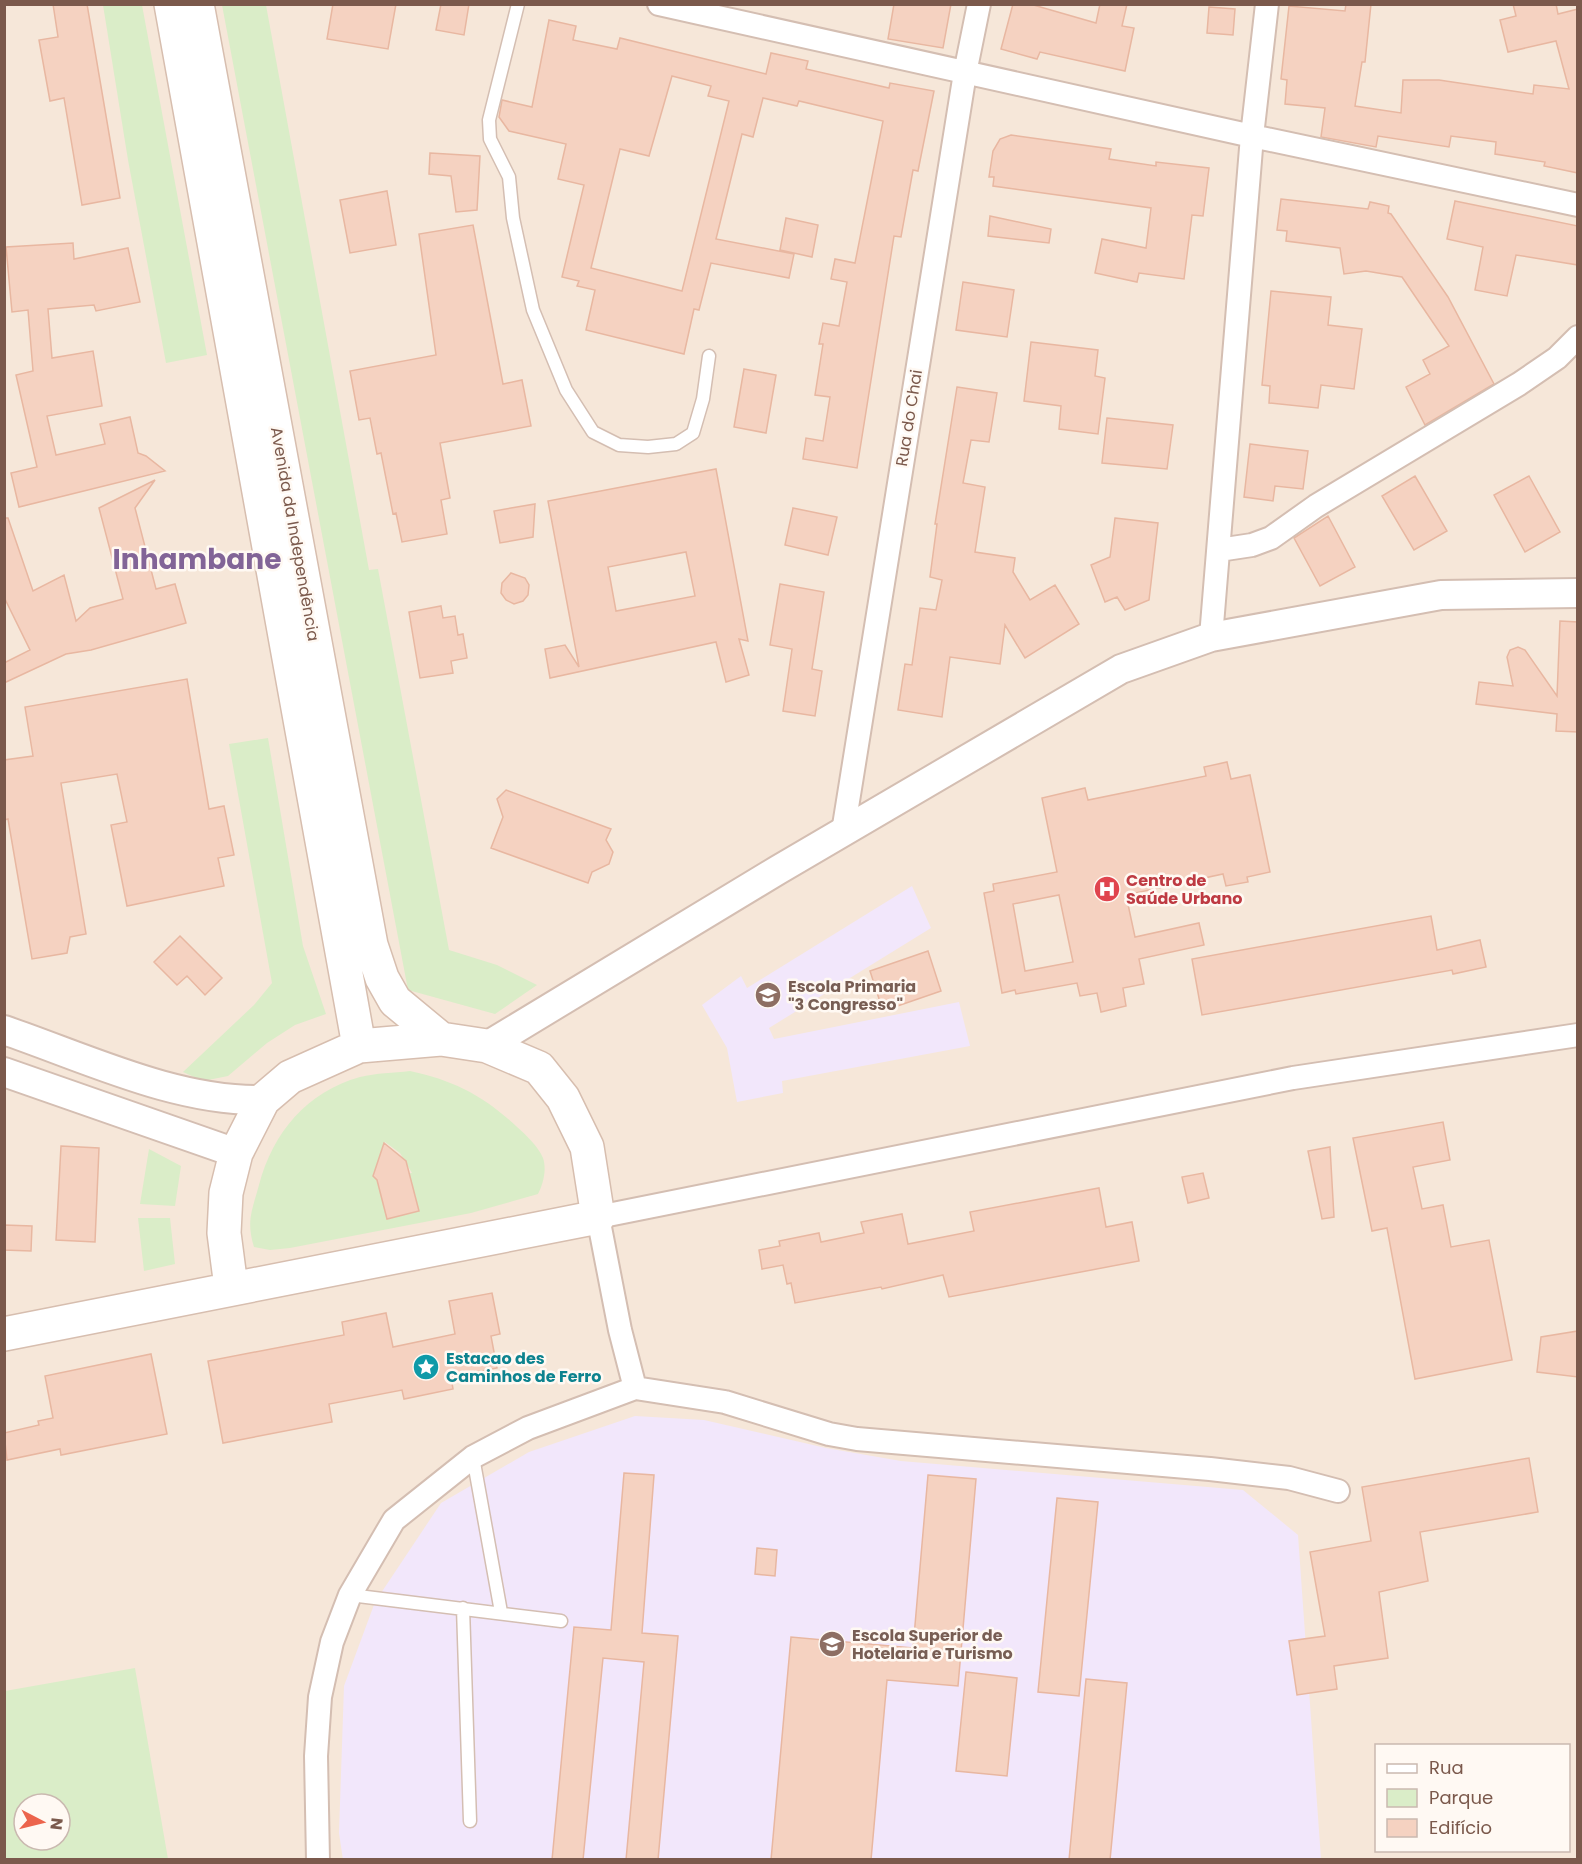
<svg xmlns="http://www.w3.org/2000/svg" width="1582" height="1864" font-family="Poppins,sans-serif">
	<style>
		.residential { fill: #f6e7d9; fill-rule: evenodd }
		.education { fill: #f2e7fb }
		.green { fill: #daedc8; fill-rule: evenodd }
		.building { fill: #f5d2c1; stroke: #e8b7a1; stroke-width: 1.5; fill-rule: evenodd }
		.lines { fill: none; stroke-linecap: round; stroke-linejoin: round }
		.service-casing { stroke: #d4beb2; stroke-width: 15 }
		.minor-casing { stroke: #d4beb2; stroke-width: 26 }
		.tertiary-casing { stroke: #d4beb2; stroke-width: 32 }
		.secondary-casing { stroke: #d7beaf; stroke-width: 36 }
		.service { stroke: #fff; stroke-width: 12 }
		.minor { stroke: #fff; stroke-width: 22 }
		.tertiary { stroke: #fff; stroke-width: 28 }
		.secondary { stroke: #fff; stroke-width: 33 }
		.labels { text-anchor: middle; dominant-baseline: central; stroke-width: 5; stroke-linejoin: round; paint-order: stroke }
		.street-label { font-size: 16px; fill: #7b594c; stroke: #fff9f3 }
		.health-label { font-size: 16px; font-weight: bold; fill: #be3a42; stroke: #fff9f3; text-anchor: start }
		.education-label { font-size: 16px; font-weight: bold; fill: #785e54; stroke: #fff9f3; text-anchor: start }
		.culture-label { font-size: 16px; font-weight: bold; fill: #0d838f; stroke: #fff9f3; text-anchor: start }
		.town-label { font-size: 28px; font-weight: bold; fill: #826497; stroke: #fff9f3 }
	</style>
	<rect width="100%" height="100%" fill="#fef5eb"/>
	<path class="residential" d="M5,5H1577V1859L5,1860ZM1376,1746H1568V1850H1376ZM24,1804H60V1840H24Z"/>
	<path class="education" d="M912,886L931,928L769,1028L774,1039L959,1002L970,1046L782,1081L783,1093L737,1102L727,1048L702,1005L741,976L747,988Z
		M635,1416L704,1420L826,1448L901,1461L1243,1490L1298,1535L1321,1859L343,1860L339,1833L344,1686L375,1602L441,1503L529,1452Z"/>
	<path class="green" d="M103,5H142L207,355L166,363L128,160Z
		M222,5H266L369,570L378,569L449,950L497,965L537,985L495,1014L408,990Z
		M268,738L303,946L326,1014L295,1025L267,1043L228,1076L203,1081L183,1072L254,1005L272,983L229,744Z
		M410,1071C453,1080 484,1096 516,1126C526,1135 538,1146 543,1158C547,1170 543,1184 538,1194L471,1213L290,1248L270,1250L254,1247C246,1221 252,1211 259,1185C273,1132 307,1092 360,1077C376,1073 394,1073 410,1071ZM385,1142L400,1153L412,1173L374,1177L373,1173L376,1171ZM415,1194L419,1211L388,1219L383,1202Z
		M149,1149L181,1166L175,1206L140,1204Z
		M138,1218H170L175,1264L144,1271Z
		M135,1668L168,1859H5V1691ZM24,1804H60V1840H24Z"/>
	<path class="building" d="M53,4H87L120,198L82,205L64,98L50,101L39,40L58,37Z
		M333,4H396L388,49L327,39Z
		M441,4H469L464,35L436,30Z
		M894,4H951L943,48L888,39Z
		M1013,4H1030L1096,23L1100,4H1127L1122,26L1134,28L1125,71L1040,52L1037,59L1001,49Z
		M1346,4H1371L1365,62H1362L1355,106L1401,113L1403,80H1439L1533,94L1534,85L1569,89L1556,41L1508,52L1500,20L1516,16L1513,4H1556L1558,14L1578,9V173L1544,166L1545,162L1495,154L1496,142L1451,136L1449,147L1378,136L1376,147L1321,137L1325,108L1285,104L1287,80L1281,79L1289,6L1345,11Z
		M1209,7L1235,9L1233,35L1207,33Z
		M549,20L576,26L573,40L617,49L620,38L766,74L771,53L808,61L806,69L889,88L890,83L934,91L918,171L913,170L901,237L894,236L857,468L803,459L806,438L823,441L830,397L815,395L823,344H819L823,323L839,326L847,282L831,279L835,259L855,263L883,121L799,101L797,106L763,98L753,137L742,134L716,239L794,254L789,278L711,263L699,310L694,309L684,354L586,330L595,290L577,286L579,281L562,277L584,185L558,179L566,144L509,131L499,117L502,100L532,107ZM672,76L711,86L708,96L729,101L682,291L591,268L620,149L649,156Z
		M1011,135L1111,149L1109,159L1156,166V162L1209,168L1203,216L1192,215L1184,279L1139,273L1137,282L1095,273L1102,239L1146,248L1151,208L993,186L994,177H989L993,151L1000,139Z
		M430,153L480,156L477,210L456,212L451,176L429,174Z
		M387,191L396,245L350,253L340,200Z
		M1281,199L1368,209L1370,202L1389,206L1388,213L1391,214L1448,297L1494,384L1425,425L1406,387L1430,374L1423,360L1449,346L1402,277L1366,271L1344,274L1340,248L1286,241L1287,231L1277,230Z
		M1455,201L1578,226V265L1516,255L1507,296L1475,290L1483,247L1447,239Z
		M990,216L1051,229L1049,243L988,236Z
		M786,218L818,225L812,257L780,250Z
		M473,225L503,384L522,380L531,426L440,443L450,498L441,500L447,534L402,542L396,513L393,514L381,453L377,454L370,418L359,420L350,371L436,355L419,234Z
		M73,243L74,259L128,248L140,302L96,311L94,305L48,309L52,358L93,351L102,406L47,416L56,455L105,444L100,424L130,417L138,453L146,456L165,471L19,507L11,473L37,467L16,375L33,371L28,310L12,312L6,247Z
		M963,282L1014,290L1007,337L956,330Z
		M1271,291L1331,297L1328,325L1362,329L1354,389L1321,385L1318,408L1269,403L1270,386L1262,385Z
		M1031,342L1098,350L1095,376L1105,378L1098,434L1059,429L1061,406L1024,401Z
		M744,369L776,375L766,433L734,427Z
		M957,387L997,393L989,442L971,440L963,483L985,487L975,552L1015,558L1013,572L1030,600L1055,585L1079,624L1025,658L1005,625L1000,664L950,657L942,717L898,710L905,664L912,665L920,608L936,610L942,580L930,577L937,524H935Z
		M1107,418L1173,425L1167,469L1102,463Z
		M1250,444L1308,451L1303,489L1275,486L1273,501L1244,497Z
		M716,469L748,641L739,639L749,675L726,682L716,642L550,678L545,649L565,645L579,667L548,501ZM686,552L695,596L616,611L608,567Z
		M1415,476L1447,531L1414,550L1382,496Z
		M1529,476L1560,532L1525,552L1494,495Z
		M155,480L135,508L156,589L175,584L186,623L91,650L66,654L4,683V663L30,650L4,597V518H8L33,591L64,575L76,621L90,608L123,599L99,508Z
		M535,504L533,537L500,543L494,511Z
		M793,508L837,517L828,555L785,545Z
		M1328,516L1355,567L1320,586L1294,538Z
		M1115,518L1158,523L1149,600L1125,610L1117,597L1105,602L1091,565L1110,557Z
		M511,573L525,578L529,585L528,595L523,601L514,604L506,600L501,593L502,583Z
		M780,584L824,592L812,669L822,671L815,716L783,711L792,649L770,645Z
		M441,606L443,618L455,616L458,635L463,634L467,658L451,661L453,673L420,678L409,612Z
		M1560,621L1578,622V732L1556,731L1557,714L1476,704L1479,682L1513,686L1507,657L1510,650L1518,647L1525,650L1557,696Z
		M187,679L209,809L224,806L234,855L218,858L224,886L127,906L111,825L127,822L117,774L61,783L86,934L70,937L67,953L32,959L8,819L4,820V760L33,756L25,707Z
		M1227,762L1231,779L1250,775L1270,872L1247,877L1248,882L1226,886L1223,874L1126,895L1135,937L1199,923L1204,945L1139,959L1144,984L1123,988L1126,1006L1101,1012L1097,993L1080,996L1077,983L1016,994L1015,990L1002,993L984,893L994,891L993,884L1057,872L1042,798L1085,788L1088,800L1206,776L1204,767ZM1059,895L1073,962L1025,971L1013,904Z
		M506,790L611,829L606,840L613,852L609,864L592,872L588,883L491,848L503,817L497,799Z
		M1431,916L1437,950L1480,940L1486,967L1453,974L1452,970L1202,1015L1192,959Z
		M180,936L222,978L205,995L187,976L177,985L154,962Z
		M928,951L941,991L883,1011L870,971Z
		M1443,1122L1450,1160L1413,1167L1422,1209L1443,1205L1451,1247L1489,1240L1512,1360L1415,1379L1387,1228L1372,1231L1353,1138Z
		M384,1143L406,1161L419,1211L387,1219L377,1180L373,1176Z
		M61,1146L99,1148L95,1242L56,1240Z
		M1330,1147L1334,1217L1322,1219L1308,1151Z
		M1203,1173L1209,1198L1188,1203L1182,1177Z
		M1099,1188L1106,1227L1132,1222L1139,1261L949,1297L943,1275L882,1289L881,1287L795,1303L791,1283L787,1284L783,1265L762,1269L759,1250L780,1246L779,1241L819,1233L821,1242L864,1233L861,1222L902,1214L908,1244L974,1231L970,1212Z
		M4,1225L32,1226L31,1251L4,1250Z
		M492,1293L500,1334L491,1336L497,1368L451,1377L453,1389L404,1399L402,1390L329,1404L332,1422L223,1443L208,1361L344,1335L342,1322L386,1313L393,1347L455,1334L449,1301Z
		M1578,1331V1377L1537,1372L1541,1337Z
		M151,1354L167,1434L61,1455L60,1449L7,1460L4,1433L39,1425L38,1421L53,1418L45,1376Z
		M1529,1458L1538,1512L1420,1532L1428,1581L1379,1592L1388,1658L1334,1666L1337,1689L1297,1695L1289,1641L1325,1636L1310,1552L1371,1541L1362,1487Z
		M624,1473L654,1475L642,1633L678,1636L658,1860H626L644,1662L603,1658L583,1860H552L574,1627L611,1630Z
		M928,1475L976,1479L958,1686L887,1680L871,1860H771L791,1637L913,1648Z
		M1057,1498L1098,1502L1079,1696L1038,1692Z
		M757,1548L777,1550L775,1576L755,1574Z
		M966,1672L1017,1678L1007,1776L956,1771Z
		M1086,1679L1127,1683L1110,1860H1069Z"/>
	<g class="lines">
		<defs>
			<path id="service" d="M518,4L489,120L490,139L509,177L513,218L533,310L566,390L593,432L619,445L648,447L676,444L693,433L703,399L709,356
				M473,1457L501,1612
				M350,1595L561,1621
				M463,1608L470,1821"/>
			<path id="minor" d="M659,4L1252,136L1578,205
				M1219,550L1252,545L1271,538L1316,506L1519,384L1557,358L1578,337
				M1211,637L1252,136L1267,4
				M843,832L965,73L979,4
				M635,1388L620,1330L598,1217L1293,1078L1578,1035
				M318,1860L316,1756L320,1697L332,1642L350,1595L394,1520L473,1457L528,1428L635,1388L725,1402L829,1434L857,1439L1210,1469L1289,1478L1338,1491"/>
			<path id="tertiary" d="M4,1030C86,1058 176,1102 263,1100
				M487,1046L778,870L1121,669L1211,637L1441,595L1578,593
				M4,1072L236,1153"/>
			<path id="secondary" d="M171,4L359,1046
				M197,4L371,945L382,978L395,1001L441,1039
				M4,1334L598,1217L587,1147L563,1098L539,1068L487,1046L441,1039L359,1046L290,1077L263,1100L236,1153L226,1193L224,1233L231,1287"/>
		</defs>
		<use href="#service" class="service-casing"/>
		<use href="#minor" class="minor-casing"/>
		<use href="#tertiary" class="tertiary-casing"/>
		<use href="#secondary" class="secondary-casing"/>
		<use href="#service" class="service"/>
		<use href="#minor" class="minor"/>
		<use href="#tertiary" class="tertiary"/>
		<use href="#secondary" class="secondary"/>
	</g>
	<defs>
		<symbol id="hospital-disc" viewBox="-11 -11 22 22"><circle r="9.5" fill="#e0444e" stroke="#fff9f3"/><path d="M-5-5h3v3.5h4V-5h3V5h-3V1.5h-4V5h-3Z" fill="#fff"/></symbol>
		<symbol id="school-disc" viewBox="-11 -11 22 22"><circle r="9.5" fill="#8d6e63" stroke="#fff9f3"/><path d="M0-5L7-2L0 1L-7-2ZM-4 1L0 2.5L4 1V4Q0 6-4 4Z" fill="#fff"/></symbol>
		<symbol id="sight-disc" viewBox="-11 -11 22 22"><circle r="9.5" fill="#0f9aa8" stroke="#fff9f3"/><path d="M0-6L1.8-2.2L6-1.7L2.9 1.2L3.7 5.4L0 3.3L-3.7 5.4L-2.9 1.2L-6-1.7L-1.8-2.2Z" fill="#fff"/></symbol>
		<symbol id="university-disc" viewBox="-11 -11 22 22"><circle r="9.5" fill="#8d6e63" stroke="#fff9f3"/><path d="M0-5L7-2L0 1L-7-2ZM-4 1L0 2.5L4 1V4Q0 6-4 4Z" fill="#fff"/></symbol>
	</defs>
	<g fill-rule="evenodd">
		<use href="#hospital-disc" x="1092" y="874" width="30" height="30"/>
		<use href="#school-disc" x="753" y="980" width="30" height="30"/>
		<use href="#sight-disc" x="411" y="1352" width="30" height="30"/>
		<use href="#university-disc" x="817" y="1629" width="30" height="30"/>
	</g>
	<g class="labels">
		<g class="street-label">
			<text transform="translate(909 418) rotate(-81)">Rua do Chai</text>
			<text transform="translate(295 534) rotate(80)">Avenida da Independência</text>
		</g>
		<g class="health-label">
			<text x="1126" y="880">Centro de<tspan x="1126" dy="18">Saúde Urbano</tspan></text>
		</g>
		<g class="education-label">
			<text x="788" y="986">Escola Primaria<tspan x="788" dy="18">"3 Congresso"</tspan></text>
			<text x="852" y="1635">Escola Superior de<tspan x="852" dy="18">Hotelaria e Turismo</tspan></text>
		</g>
		<g class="culture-label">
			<text x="446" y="1358">Estacao des<tspan x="446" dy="18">Caminhos de Ferro</tspan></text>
		</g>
		<g class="town-label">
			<text x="197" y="559">Inhambane</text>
		</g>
	</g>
	<rect width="1582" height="1864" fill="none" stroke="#7b594c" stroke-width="12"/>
	<rect x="1375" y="1744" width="195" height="108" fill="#fff9f3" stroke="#cab9b0" stroke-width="1.5"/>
	<rect x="1387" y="1764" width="30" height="9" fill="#ffffff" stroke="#cab9b0" stroke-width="1.5"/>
	<text x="1429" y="1774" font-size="18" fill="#7b594c">Rua</text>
	<rect x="1387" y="1789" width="30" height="18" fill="#daedc8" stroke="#cab9b0" stroke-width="1.5"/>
	<text x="1429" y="1804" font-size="18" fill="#7b594c">Parque</text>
	<rect x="1387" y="1819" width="30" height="18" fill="#f5d2c1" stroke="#cab9b0" stroke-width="1.5"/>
	<text x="1429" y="1834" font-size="18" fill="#7b594c">Edifício</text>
	<g transform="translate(42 1822) rotate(97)"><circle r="28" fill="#fff9f3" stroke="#cab9b0" stroke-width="1.5"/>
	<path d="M0-4.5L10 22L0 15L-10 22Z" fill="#ec644c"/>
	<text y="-9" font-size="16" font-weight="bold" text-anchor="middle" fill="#7b594c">N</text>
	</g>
</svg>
